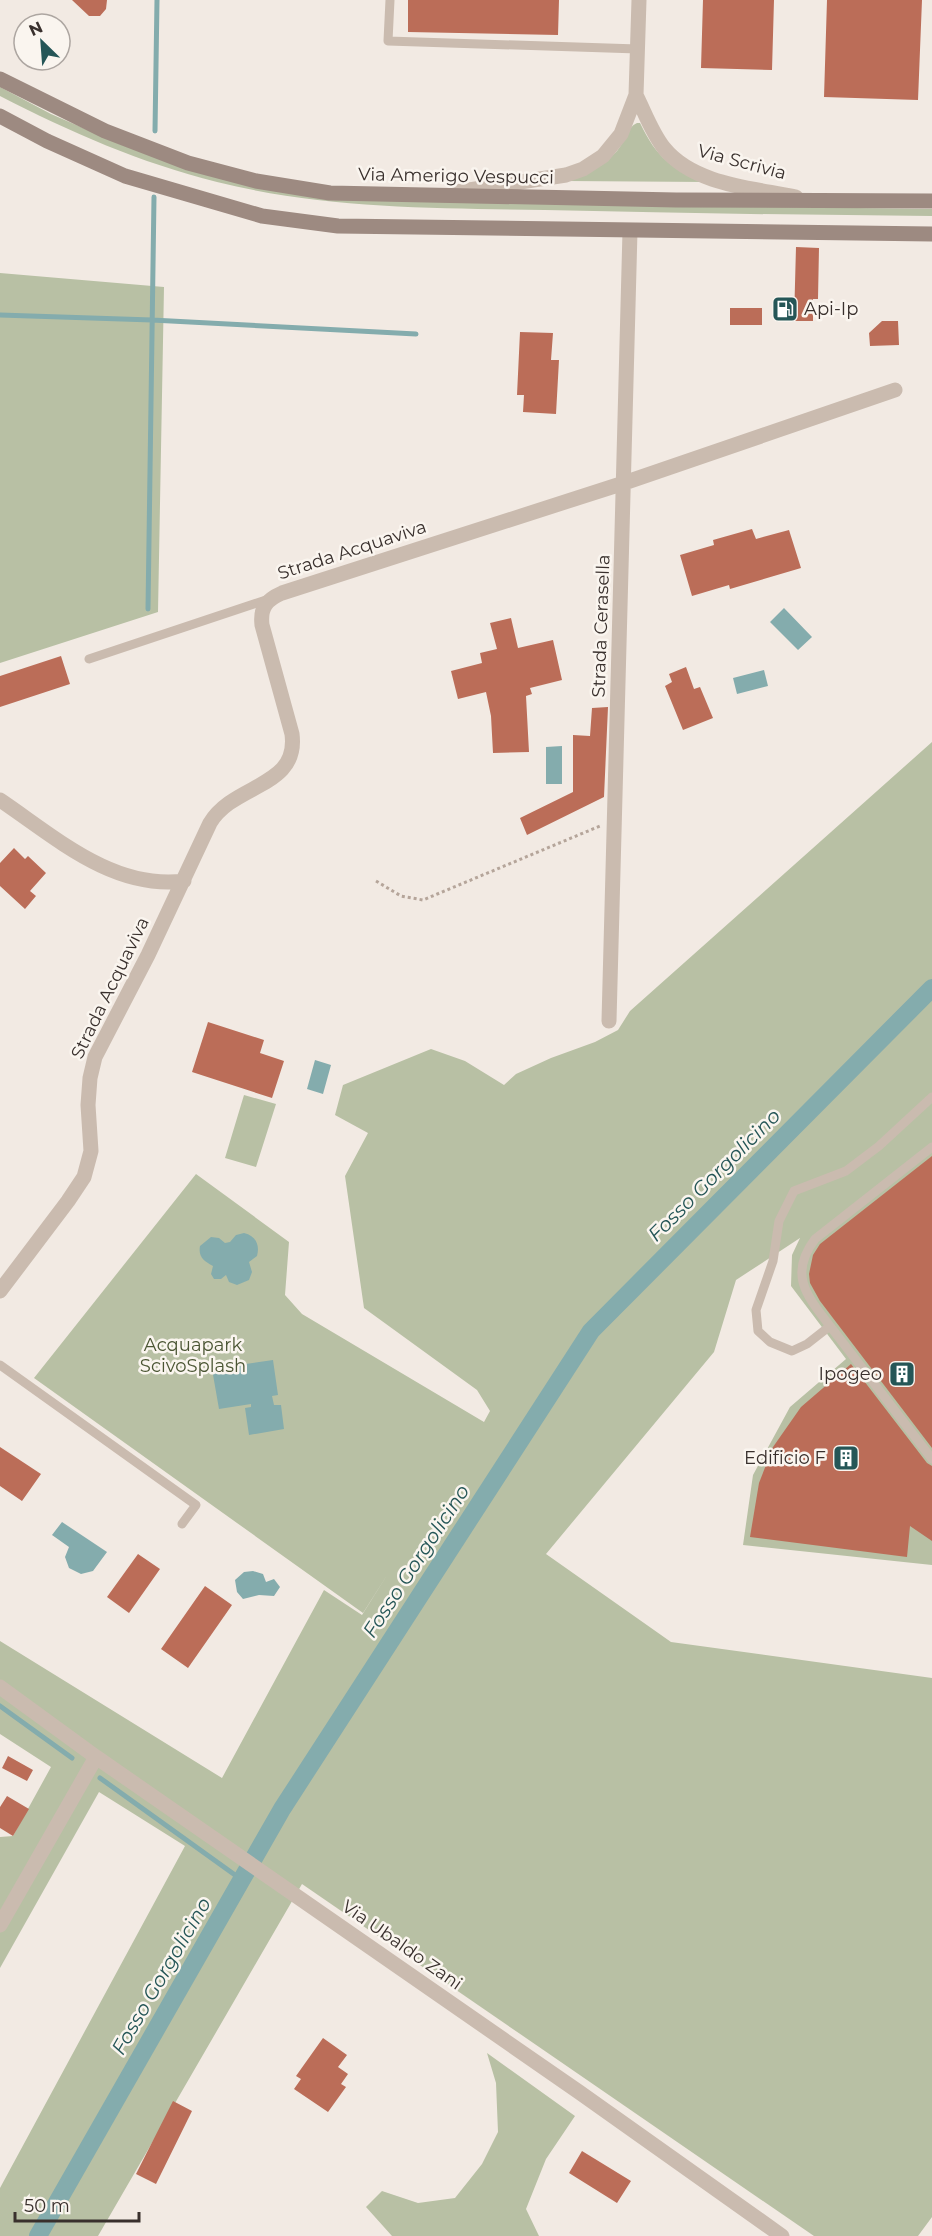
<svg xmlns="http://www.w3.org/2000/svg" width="932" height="2236" font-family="Montserrat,sans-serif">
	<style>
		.green { fill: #b8c0a4 }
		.water { fill: #84acad }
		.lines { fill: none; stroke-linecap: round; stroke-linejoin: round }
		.stream { stroke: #84acad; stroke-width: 5 }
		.canal { stroke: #84acad; stroke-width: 18 }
		.building { fill: #bb6d58 }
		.path { stroke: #b5a59a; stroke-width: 3; stroke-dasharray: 3 3; stroke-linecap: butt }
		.lane { stroke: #cabbaf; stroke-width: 9 }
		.street { stroke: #cabbaf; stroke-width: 15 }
		.secondary { stroke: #9d8a81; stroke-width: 15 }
		.labels { text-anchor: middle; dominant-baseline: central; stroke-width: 5; stroke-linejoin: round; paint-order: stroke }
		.street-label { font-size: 18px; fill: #39302d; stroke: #faf5ef }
		.poi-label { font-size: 18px; fill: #39302d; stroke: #faf5ef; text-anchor: end }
		.park-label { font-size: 18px; fill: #4a5533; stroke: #faf5ef }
		.water-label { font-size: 20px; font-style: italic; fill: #255657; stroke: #faf5ef }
	</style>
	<rect width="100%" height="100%" fill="#f2eae3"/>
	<path class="green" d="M0,87L51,114L122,145L294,191L782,207L932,209V216C803,215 674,213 545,210C435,208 325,209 217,182C141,163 70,132 0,96Z
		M637,123H640C657,158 671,169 707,182L566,181C584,173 602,166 616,152C624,144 627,127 637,123Z
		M0,273L164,287L158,612L0,663Z
		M932,742V1565L743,1545L753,1475L790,1407L846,1359L791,1286L792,1255L800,1238L736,1280L714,1352L546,1554L671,1642L932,1678V2217L918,2236H814L302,1884L98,2236H0V2188L185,1846L99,1792L0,1968V1837L13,1836L51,1767L0,1734V1641L222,1778L324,1590L362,1615L389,1572L363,1613L34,1378L196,1174L289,1242L285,1295L302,1314L484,1422L490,1411L477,1390L364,1308L345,1176L368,1133L335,1115L343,1085L431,1049L465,1061L504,1085L516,1074L551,1058L595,1042L618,1030L630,1011Z
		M244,1095L276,1104L256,1167L225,1158Z
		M487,2053L575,2116L546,2159L526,2209L539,2236H392L366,2207L382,2191L418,2203L455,2198L482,2164L498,2132L496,2083Z"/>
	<path class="water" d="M784,608L812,637L798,650L770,622Z
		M764,670L768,686L737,694L733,678Z
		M562,746V784H546V747Z
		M315,1060L331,1065L323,1094L307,1089Z
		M244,1233C256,1236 260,1245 257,1256L249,1262L252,1272L249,1280L237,1285L229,1282L226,1275L221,1279H214L211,1274L213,1266C204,1261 198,1257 200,1246L211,1237L219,1238L225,1243L230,1242L236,1235Z
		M273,1360L278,1395L272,1396L274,1405H281L284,1429L249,1435L245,1408L251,1407V1404L219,1409L212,1369Z
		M62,1522L107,1552L93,1571L81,1574L69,1568L65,1557L69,1547L52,1535Z
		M253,1571L263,1574L266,1582L274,1579L280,1587L274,1596L259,1595L243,1599L237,1592L235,1580L244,1572Z"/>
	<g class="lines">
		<path class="stream" d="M155,131L157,0
			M0,315L152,320L416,334
			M148,609L154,197
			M0,1706L72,1758
			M100,1778L242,1880"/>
		<path class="canal" d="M38,2236L282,1809L591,1331L932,988"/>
	</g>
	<path class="building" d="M72,0H107L106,9L100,16H89Z
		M408,0H559L558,35L408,32Z
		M703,0H774L772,70L701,68Z
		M827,0H922L918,100L824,97Z
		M796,247L819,248L818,299H813V321H794Z
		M730,308H762V325H730Z
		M882,321H898L899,345L870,346L869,333Z
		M520,332L553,333L551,360H559L556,414L523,412L524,395H517Z
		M752,529L756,539L789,530L801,568L730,589L729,585L692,596L680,555L714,545L713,540Z
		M511,618L518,648L553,640L562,680L530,688L532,694L526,696L529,752L493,753L491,716L486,692L458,699L451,671L482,663L480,653L497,649L490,623Z
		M61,656L70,684L0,707V676Z
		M686,667L694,689L700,687L713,718L683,730L665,686L672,682L669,674Z
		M608,707L604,797L527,835L520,818L573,792V735L590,736L592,708Z
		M14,848L25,859L28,856L46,873L30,891L36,896L25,909L0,886V863Z
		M208,1022L264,1040L260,1053L284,1061L272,1098L192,1072Z
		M932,1156V1448L820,1301L810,1283L809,1274L813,1255L820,1244Z
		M851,1364L927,1463L932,1466V1541L910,1526L907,1557L750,1537L759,1483L773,1447L801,1407Z
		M0,1447L41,1474L22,1501L0,1486Z
		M138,1554L160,1569L129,1613L107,1597Z
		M205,1586L232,1605L188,1668L161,1649Z
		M8,1756L33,1770L27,1781L2,1768Z
		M7,1796L29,1809L13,1836L0,1828V1807Z
		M323,2038L347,2055L338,2067L348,2074L341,2084L346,2087L328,2112L294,2089L301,2079L296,2076Z
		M173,2101L192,2111L156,2184L136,2174Z
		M582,2151L631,2181L617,2203L569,2173Z"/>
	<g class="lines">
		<path class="path" d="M376,881L401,896L423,900L600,826"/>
		<path class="lane" d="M390,0L388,41L638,49
			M89,659L269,599
			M932,1097L879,1146L846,1171L794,1191L779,1221L773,1261L756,1310L758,1331L770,1342L792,1351L807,1344L830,1326C807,1296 788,1275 815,1239L932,1147
			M830,1326L932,1459
			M0,1365L196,1505L182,1524"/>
		<path class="street" d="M636,95C645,113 652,133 664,148C694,185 753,188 796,197
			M456,192L566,175L583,169L603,156L621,134L636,95L639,0
			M0,800C55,837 113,890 184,881
			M609,1021L630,231
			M0,1291L68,1201L84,1177L91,1151L88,1105L90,1078L95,1057L148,955L210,823C234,783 299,788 292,734L262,625C260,608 266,600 282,593L624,483L895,390
			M0,1687L96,1757L579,2092L782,2236
			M0,1925L96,1757"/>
		<path class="secondary" d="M0,79L105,131L188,163L256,181L330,193L676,200L932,201
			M0,116L47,141L125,176L262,216L338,226L932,234"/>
	</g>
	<defs>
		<symbol id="fuel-square" viewBox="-11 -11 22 22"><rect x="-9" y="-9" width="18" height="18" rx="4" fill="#255657" stroke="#faf5ef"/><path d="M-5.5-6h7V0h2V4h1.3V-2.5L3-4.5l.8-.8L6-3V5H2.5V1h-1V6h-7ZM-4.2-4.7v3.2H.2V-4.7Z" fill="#fff"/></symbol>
		<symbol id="building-square" viewBox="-11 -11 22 22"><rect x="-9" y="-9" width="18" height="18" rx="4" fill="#255657" stroke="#faf5ef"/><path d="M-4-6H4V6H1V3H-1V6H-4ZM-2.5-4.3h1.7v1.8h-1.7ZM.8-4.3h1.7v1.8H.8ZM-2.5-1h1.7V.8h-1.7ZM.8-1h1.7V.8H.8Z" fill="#fff"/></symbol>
	</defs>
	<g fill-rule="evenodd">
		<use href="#fuel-square" x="770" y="294" width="30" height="30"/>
		<use href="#building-square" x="887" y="1359" width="30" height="30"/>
		<use href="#building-square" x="831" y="1443" width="30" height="30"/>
	</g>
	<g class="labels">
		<g class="street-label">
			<text transform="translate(742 162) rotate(15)">Via Scrivia</text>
			<text transform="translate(456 176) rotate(1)">Via Amerigo Vespucci</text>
			<text transform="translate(352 550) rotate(-18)">Strada Acquaviva</text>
			<text transform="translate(601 626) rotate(-88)">Strada Cerasella</text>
			<text transform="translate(110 988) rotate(-64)">Strada Acquaviva</text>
			<text transform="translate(402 1945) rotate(35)">Via Ubaldo Zani</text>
		</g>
		<g class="poi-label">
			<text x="804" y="309" text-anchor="start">Api-Ip</text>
			<text x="882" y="1374">Ipogeo</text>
			<text x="826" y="1458">Edificio F</text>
		</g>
		<g class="park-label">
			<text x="193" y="1345">Acquapark<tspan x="193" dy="21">ScivoSplash</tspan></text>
		</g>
		<g class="water-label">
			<text transform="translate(714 1175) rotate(-45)">Fosso Gorgolicino</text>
			<text transform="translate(416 1561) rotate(-57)">Fosso Gorgolicino</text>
			<text transform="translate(161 1976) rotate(-60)">Fosso Gorgolicino</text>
		</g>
	</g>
	<g transform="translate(42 42) rotate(335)"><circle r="28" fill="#faf5ef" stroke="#ada6a1" stroke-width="1.5"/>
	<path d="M0-4.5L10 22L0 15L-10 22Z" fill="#255657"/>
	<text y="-9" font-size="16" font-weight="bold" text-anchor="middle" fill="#39302d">N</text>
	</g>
	<path d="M15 2212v9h124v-9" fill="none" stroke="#39302d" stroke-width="3"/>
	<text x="24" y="2212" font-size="18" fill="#39302d" stroke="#faf5ef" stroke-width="4.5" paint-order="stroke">50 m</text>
</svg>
